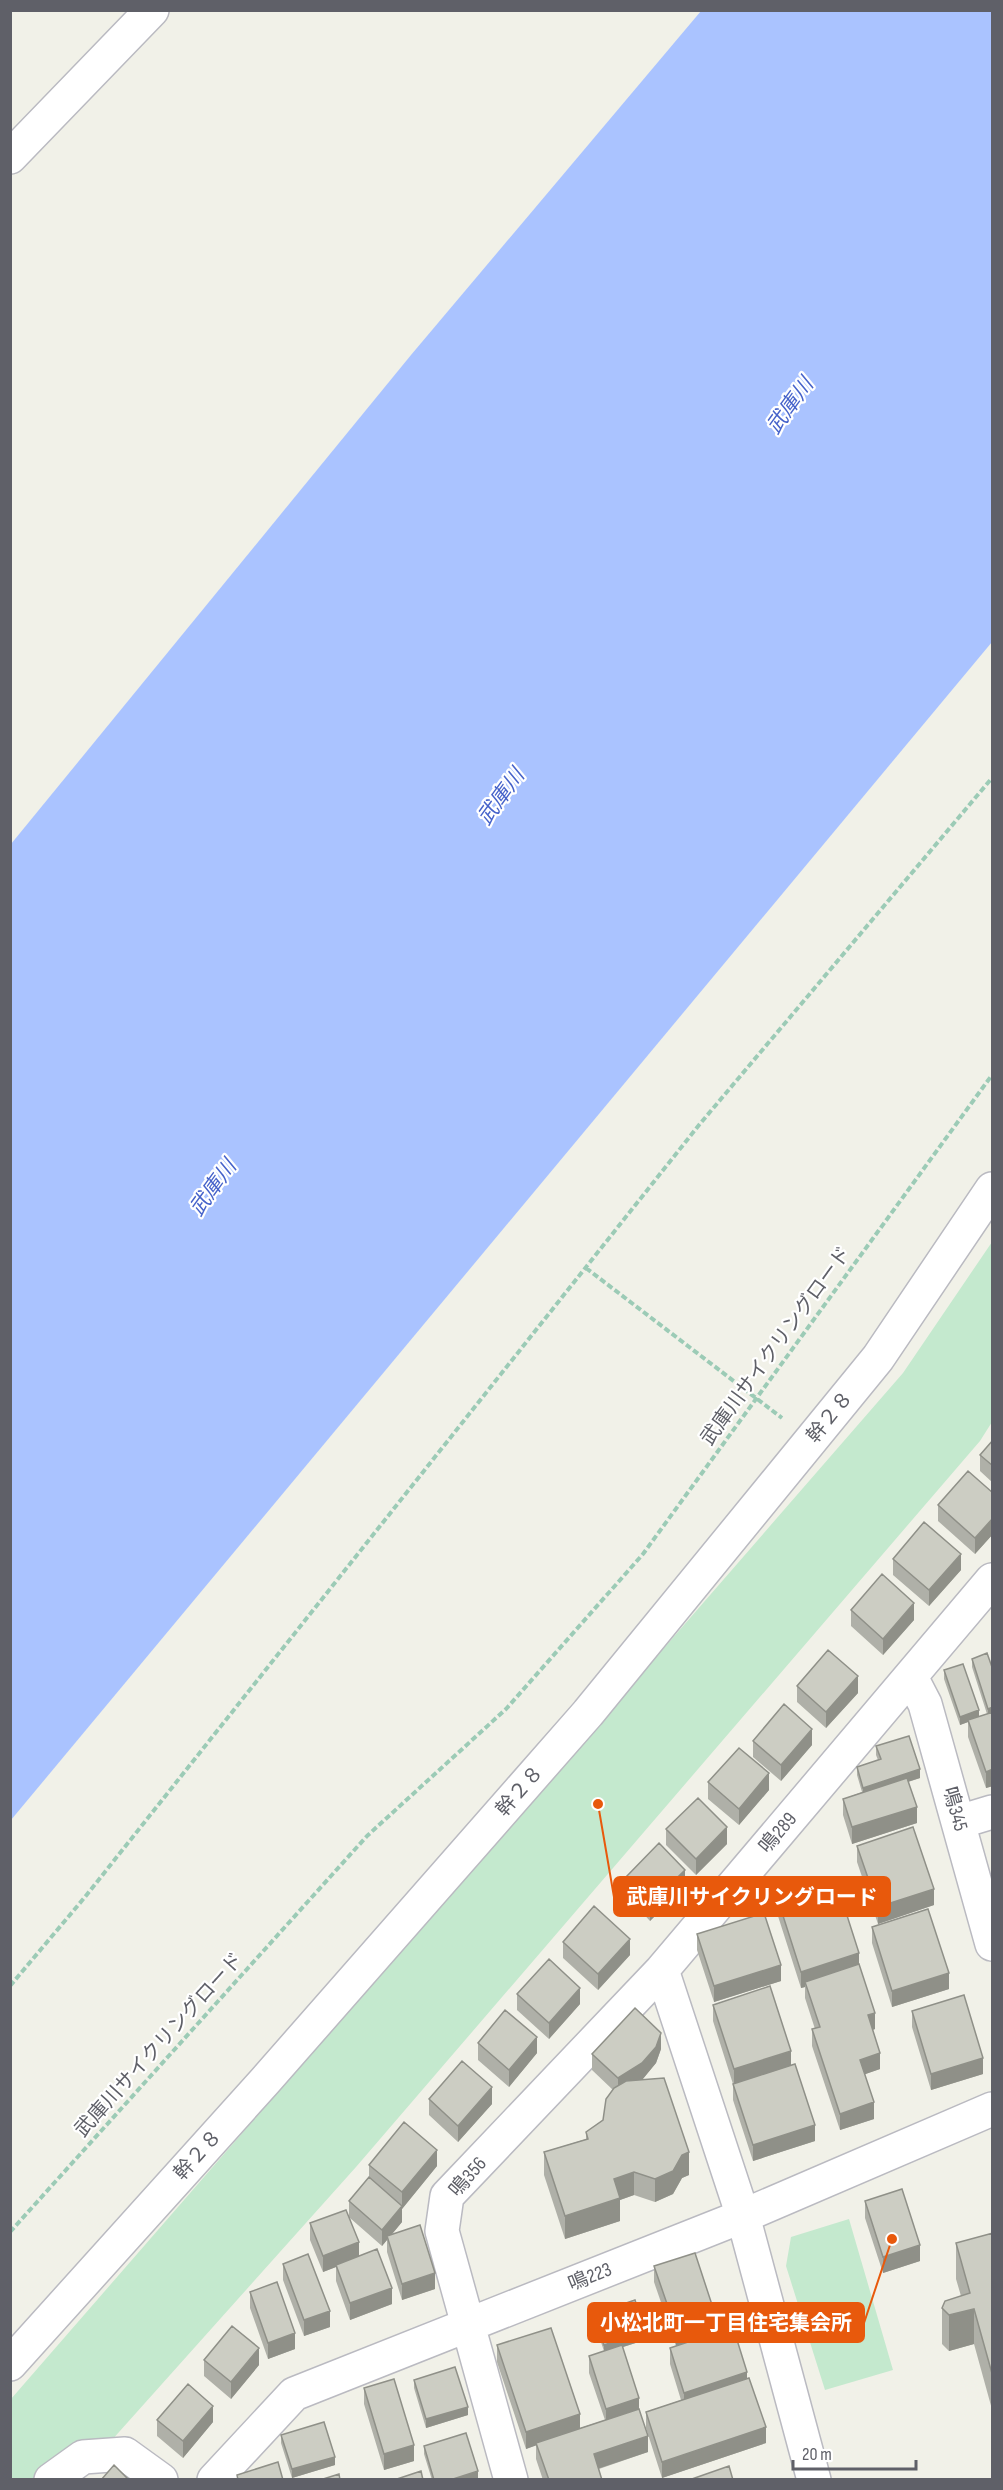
<svg xmlns="http://www.w3.org/2000/svg" width="1003" height="2490" font-family="'Sofia Sans Condensed','Noto Sans JP',sans-serif">
	<style>
		.green { fill: #c4e9ce }
		.water { fill: #aac3ff }
		.lines { fill: none; stroke-linecap: round; stroke-linejoin: round }
		.minor-casing { stroke: #babac1; stroke-width: 36 }
		.tertiary-casing { stroke: #babac1; stroke-width: 36 }
		.path { stroke: #9ccbb6; stroke-width: 4; stroke-dasharray: 6 3; stroke-linecap: butt }
		.minor { stroke: #fff; stroke-width: 33 }
		.tertiary { stroke: #fff; stroke-width: 33 }
		.wall { fill: #afb0a8 }
		.shaded-wall { fill: #8f9088 }
		.building { fill: #cccdc3; stroke: #8f9088; stroke-width: 1.5 }
		.labels { text-anchor: middle; dominant-baseline: central; stroke-width: 4.5; stroke-linejoin: round; paint-order: stroke }
		.street-label { font-size: 20px; fill: #5f6068; stroke: #fff }
		.water-label { font-size: 21px; font-style: italic; fill: #4562ca; stroke: #fff }
		.leader { fill: none; stroke: #e8590c; stroke-width: 2 }
		.callout-dot { fill: #e8590c; stroke: #fff; stroke-width: 2 }
		.callout { fill: #e8590c; stroke: #e8590c; stroke-width: 2 }
		.callout-label { font-size: 21px; text-anchor: middle; font-weight: bold; fill: #fff }
	</style>
	<rect width="100%" height="100%" fill="#f1f1e8"/>
	<path class="green" d="M992,1242V1422L980,1441L356,2167L77,2479L11,2480V2399L903,1373Z
		M849,2219L893,2370L825,2390L786,2266L791,2237Z"/>
	<path class="water" d="M701,11H992V642L11,1820V844L411,355Z"/>
	<g class="lines">
		<defs>
			<path id="minor" d="M10,157L152,10
				M911,1677L925,1704L992,1944
				M959,1822L992,1812
				M51,2480L83,2457L125,2454L161,2480
				M214,2480L294,2394L743,2216L992,2109
				M511,2480L442,2231L447,2196L662,1970
				M814,2480L743,2216L662,1970L992,1580"/>
			<path id="tertiary" d="M10,2364L265,2081L588,1713L878,1358L992,1189"/>
		</defs>
		<use href="#minor" class="minor-casing"/>
		<use href="#tertiary" class="tertiary-casing"/>
		<path class="path" d="M586,1268L782,1418
			M10,1986L85,1897L699,1125L992,778
			M10,2232L367,1836L506,1709L643,1554L992,1075"/>
		<use href="#minor" class="minor"/>
		<use href="#tertiary" class="tertiary"/>
	</g>
	<path class="wall" d="M993,1440V1483L980,1471V1455Z
		M993,1493V1534L975,1554L938,1521V1505Z
		M893,1559L961,1570L929,1606L893,1575Z
		M851,1610L914,1620L883,1655L851,1626Z
		M972,1659L993,1670V1786L986,1788L968,1737V1722L960,1725L944,1679V1670L979,1717L987,1714L972,1667Z
		M797,1686L858,1693L826,1728L797,1702Z
		M753,1741L812,1745L781,1781L753,1757Z
		M876,1746L920,1778L908,1782L917,1823L852,1844L843,1815V1799L862,1792L857,1775V1767L878,1760L876,1755Z
		M708,1782L769,1790L739,1825L708,1799Z
		M666,1829L727,1844L696,1875L666,1845Z
		M857,1846L934,1905L878,1924L857,1862Z
		M625,1878L685,1886L650,1921L625,1894Z
		M777,1897L859,1964L875,2029L873,2030L880,2069L865,2074L874,2119L840,2130L812,2046V2029H815L805,1998V1987L801,1988L777,1913Z
		M872,1927L949,1989L892,2007L872,1943Z
		M697,1934L781,1981L714,2002L697,1950Z
		M563,1942L630,1955L598,1990L563,1958Z
		M517,1994L580,2004L549,2039L517,2010Z
		M713,2005L791,2065L815,2141L753,2161L733,2100V2084L713,2021Z
		M912,2011L983,2074L931,2090L912,2027Z
		M478,2043L537,2053L509,2087L478,2060Z
		M661,2049L656,2063L642,2080L689,2175L682,2178L673,2194L655,2202L634,2195L620,2200V2221L565,2239L544,2175V2152L586,2139V2132L603,2120L613,2090L592,2070V2054Z
		M429,2099L492,2104L458,2142L429,2115Z
		M369,2165L437,2166L402,2209V2222L392,2234L435,2289L402,2300L387,2252V2240L382,2246L350,2218L359,2256L392,2304L350,2320L336,2281V2267L323,2272L310,2240V2223L349,2215V2201L369,2177Z
		M865,2201L920,2261L883,2273L865,2218Z
		M993,2233V2413L974,2344L949,2351L942,2344V2308L961,2296L956,2279V2243Z
		M283,2264L330,2327L304,2336L283,2280Z
		M654,2266L716,2333L747,2378L766,2443L662,2478L646,2428V2412L681,2400L670,2364V2348L676,2346L654,2282Z
		M250,2292L295,2349L268,2359L250,2308Z
		M594,2314L645,2340L623,2347L639,2411L648,2452L599,2469L602,2480H543L536,2459V2445L526,2449L497,2362V2345L580,2428L605,2420L589,2373V2356L604,2351L594,2322Z
		M204,2360L259,2365L231,2399L204,2376Z
		M414,2380L468,2415L426,2428L414,2388Z
		M364,2388L414,2461L384,2470L364,2404Z
		M157,2420L213,2422L183,2458L157,2436Z
		M281,2435L335,2465L292,2478L281,2443Z
		M424,2446L478,2480H432L424,2454Z"/>
	<path class="shaded-wall" d="M993,1518V1534L975,1554V1538Z
		M961,1554V1570L929,1606V1590Z
		M914,1603V1620L883,1655V1639Z
		M858,1676V1693L826,1728V1712Z
		M993,1707V1716L988,1717V1709Z
		M979,1710V1718L960,1725V1717Z
		M812,1729V1745L781,1781V1765Z
		M920,1769V1778L863,1796V1788Z
		M993,1769V1786L986,1788V1772Z
		M769,1773V1790L739,1825V1809Z
		M917,1807V1823L852,1844V1827Z
		M727,1827V1844L696,1875V1859Z
		M685,1870V1886L650,1921V1904Z
		M934,1889V1905L878,1924V1907Z
		M630,1939V1955L598,1990V1974Z
		M859,1953V1969L805,1982V1987L801,1988V1972Z
		M781,1965V1981L714,2002V1986Z
		M949,1973V1989L892,2007V1991Z
		M580,1988V2004L549,2039V2023Z
		M875,2013V2029L868,2031V2015Z
		M661,2033V2049L656,2063L642,2080L618,2095V2078Z
		M537,2037V2053L509,2087V2070Z
		M791,2051V2067L734,2086V2069Z
		M880,2053V2069L860,2076V2060Z
		M983,2058V2074L931,2090V2074Z
		M492,2087V2104L458,2142V2126Z
		M874,2102V2119L840,2130V2114Z
		M815,2125V2141L753,2161V2145Z
		M437,2150V2166L402,2209V2222L388,2239L387,2236V2240L382,2246V2230L402,2206V2192Z
		M689,2152V2175L682,2178L673,2194L655,2202V2179L682,2155Z
		M634,2172V2195L620,2200V2221L565,2239V2216L614,2179Z
		M359,2242V2259L336,2265V2267L323,2272V2256Z
		M920,2245V2261L883,2273V2257Z
		M435,2273V2289L402,2300V2284Z
		M392,2288V2304L350,2320V2303Z
		M974,2309V2344L949,2351V2315Z
		M330,2311V2327L304,2336V2320Z
		M716,2317V2333L676,2346V2330Z
		M645,2331V2340L604,2353V2345Z
		M295,2333V2349L268,2359V2343Z
		M259,2348V2365L231,2399V2382Z
		M747,2372V2389L684,2410V2393Z
		M639,2398V2414L606,2425V2409Z
		M213,2406V2422L183,2458V2441Z
		M468,2407V2415L426,2428V2419Z
		M580,2414V2430L526,2449V2432Z
		M766,2427V2443L662,2478V2462Z
		M648,2436V2452L594,2470V2454Z
		M414,2445V2461L384,2470V2454Z
		M335,2457V2465L292,2478V2469Z
		M478,2471V2480H450Z"/>
	<path class="building" d="M993,1440V1466L980,1455Z
		M968,1471L993,1493V1518L975,1538L938,1505Z
		M924,1522L961,1554L929,1590L893,1559Z
		M882,1574L914,1603L883,1639L851,1610Z
		M828,1650L858,1676L826,1712L797,1686Z
		M987,1653L993,1670V1707L988,1709L972,1659Z
		M963,1664L979,1710L960,1717L944,1670Z
		M784,1704L812,1729L781,1765L753,1741Z
		M993,1712V1769L986,1772L968,1720Z
		M909,1736L920,1769L863,1788L857,1767L881,1759L876,1746Z
		M739,1748L769,1773L739,1809L708,1782Z
		M907,1778L917,1807L852,1827L843,1799Z
		M698,1798L727,1827L696,1859L666,1829Z
		M913,1827L934,1889L878,1907L857,1846Z
		M659,1843L685,1870L650,1904L625,1878Z
		M835,1878L859,1953L801,1972L777,1897Z
		M594,1906L630,1939L598,1974L563,1942Z
		M928,1909L949,1973L892,1991L872,1927Z
		M764,1913L781,1965L714,1986L697,1934Z
		M549,1959L580,1988L549,2023L517,1994Z
		M859,1964L875,2013L868,2015L880,2053L860,2060L874,2102L840,2114L812,2029L820,2027L805,1982Z
		M770,1986L791,2051L734,2069L713,2005Z
		M964,1995L983,2058L931,2074L912,2011Z
		M635,2008L661,2033L656,2047L642,2063L618,2078L592,2054Z
		M505,2010L537,2037L509,2070L478,2043Z
		M462,2061L492,2087L458,2126L429,2099Z
		M795,2064L815,2125L753,2145L733,2084Z
		M664,2078L689,2152L682,2155L673,2171L655,2179L634,2172L614,2179L620,2198L565,2216L544,2152L588,2139L586,2132L603,2120L606,2099L614,2088L626,2081Z
		M404,2122L437,2150L402,2192L369,2165Z
		M369,2177L402,2206L382,2230L349,2201Z
		M902,2189L920,2245L883,2257L865,2201Z
		M346,2210L359,2242L323,2256L310,2223Z
		M420,2225L435,2273L402,2284L387,2236Z
		M993,2233V2377L974,2309L949,2315L942,2308L945,2301L970,2293L956,2243Z
		M377,2249L392,2288L350,2303L336,2265Z
		M695,2253L716,2317L676,2330L654,2266Z
		M308,2254L330,2311L304,2320L283,2264Z
		M277,2282L295,2333L268,2343L250,2292Z
		M635,2300L645,2331L604,2345L594,2314Z
		M232,2326L259,2348L231,2382L204,2360Z
		M733,2327L747,2372L684,2393L670,2348Z
		M551,2328L580,2414L526,2432L497,2345Z
		M622,2345L639,2398L606,2409L589,2356Z
		M455,2367L468,2407L426,2419L414,2380Z
		M749,2378L766,2427L662,2462L646,2412Z
		M394,2379L414,2445L384,2454L364,2388Z
		M188,2384L213,2406L183,2441L157,2420Z
		M639,2409L648,2436L594,2454L602,2480H549L536,2443Z
		M324,2422L335,2457L292,2469L281,2435Z
		M466,2433L478,2471L450,2480H434L424,2446Z
		M278,2462L283,2480H238L237,2475Z
		M114,2465L129,2480H101Z
		M729,2466L733,2480H689Z
		M421,2471L423,2480H394Z
		M339,2474L340,2480H320Z"/>
	<g class="labels">
		<g class="street-label">
			<text transform="translate(776 1346) rotate(-54)">武庫川サイクリングロード</text>
			<text transform="translate(830 1417) rotate(-51)">幹２８</text>
			<text transform="translate(520 1791) rotate(-49)">幹２８</text>
			<text transform="translate(955 1809) rotate(74)">鳴345</text>
			<text transform="translate(778 1833) rotate(-50)">鳴289</text>
			<text transform="translate(159 2045) rotate(-48)">武庫川サイクリングロード</text>
			<text transform="translate(198 2155) rotate(-48)">幹２８</text>
			<text transform="translate(468 2177) rotate(-49)">鳴356</text>
			<text transform="translate(590 2277) rotate(-22)">鳴223</text>
		</g>
		<g class="water-label">
			<text transform="translate(790 406) rotate(-54)">武庫川</text>
			<text transform="translate(501 797) rotate(-54)">武庫川</text>
			<text transform="translate(213 1188) rotate(-54)">武庫川</text>
		</g>
	</g>
	<path class="leader" d="M598 1804L614 1897M892 2239L864 2323"/>
	<g class="callout-dot">
		<circle cx="598" cy="1804" r="6"/>
		<circle cx="892" cy="2239" r="6"/>
	</g>
	<g class="callout">
		<rect x="614" y="1877" width="276" height="39" rx="6"/>
		<rect x="588" y="2303" width="276" height="39" rx="6"/>
	</g>
	<g class="callout-label">
		<text x="752" y="1904">武庫川サイクリングロード</text>
		<text x="726" y="2330">小松北町一丁目住宅集会所</text>
	</g>
	<rect width="1003" height="2490" fill="none" stroke="#5f6068" stroke-width="24"/>
	<path d="M793 2460v9h123v-9" fill="none" stroke="#5f6068" stroke-width="3"/>
	<text x="802" y="2460" font-size="18" fill="#5f6068" stroke="#ffffff" stroke-width="4.5" paint-order="stroke">20 m</text>
</svg>
